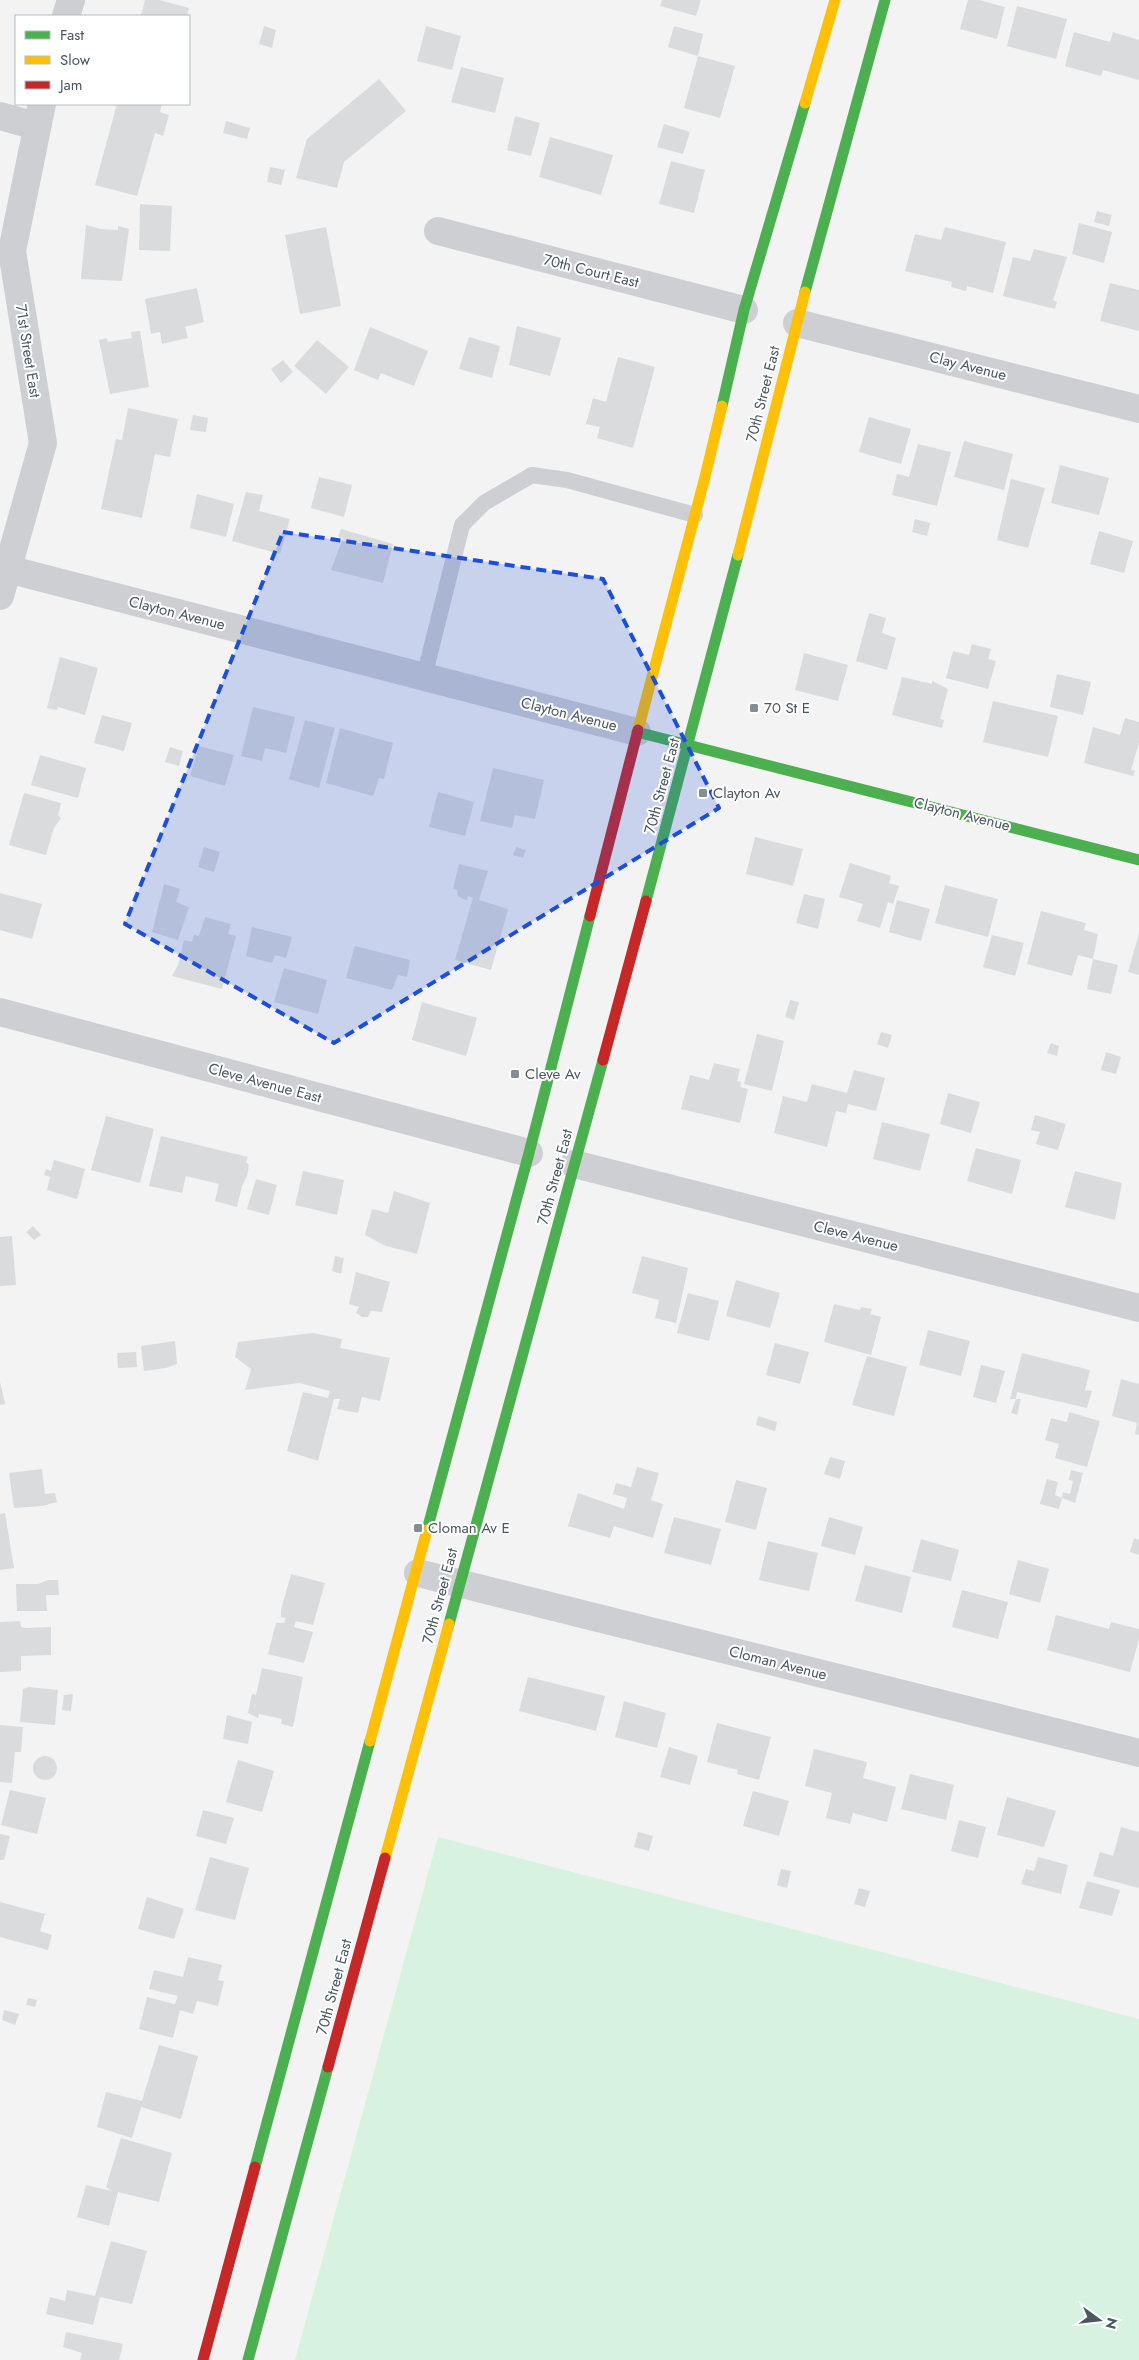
<svg xmlns="http://www.w3.org/2000/svg" width="1139" height="2360" font-family="Jost,sans-serif">
	<style>
		.green { fill: #d7f2e0 }
		.building { fill: #dadbdc }
		.lines { fill: none; stroke-linecap: round; stroke-linejoin: round }
		.lane { stroke: #cdcfd2; stroke-width: 16 }
		.street { stroke: #cdcfd2; stroke-width: 28 }
		.fast { stroke: #4caf50; stroke-width: 11 }
		.slow { stroke: #ffc107; stroke-width: 11 }
		.jam { stroke: #c62828; stroke-width: 11 }
		.marked { fill: #1d4ed8; fill-opacity: 0.2; stroke: #1d4ed8; stroke-width: 4; stroke-dasharray: 10 6; stroke-linejoin: round }
		.poi-dot { fill: #858e94; stroke: #fff; stroke-width: 2 }
		.labels { text-anchor: middle; dominant-baseline: central; stroke-width: 4; stroke-linejoin: round; paint-order: stroke }
		.street-label { font-size: 15px; fill: #495761; stroke: #fff }
		.poi-label { font-size: 15px; fill: #495761; stroke: #fff; text-anchor: start }
	</style>
	<rect width="100%" height="100%" fill="#f4f3f3"/>
	<path class="green" d="M438,1837L1139,2019V2360H295Z"/>
	<path class="building" d="M145,0H159L189,8L187,16H141Z
		M662,0H701L696,16L660,6Z
		M968,0H979L1005,7L997,39L960,29Z
		M1017,6L1067,19L1056,59L1007,46Z
		M264,26L276,30L272,48L259,44Z
		M426,26L461,36L452,70L417,61Z
		M674,26L703,34L698,56L668,47Z
		M1074,32L1110,42L1113,32L1139,40V80L1103,70L1101,76L1065,66Z
		M698,56L735,66L720,118L684,108Z
		M461,67L504,78L495,113L451,102Z
		M379,79L406,111L344,162L337,188L296,178L307,139Z
		M117,104H162L160,112L169,115L163,136L155,133L137,196L95,185Z
		M515,116L540,123L531,156L507,150Z
		M226,121L250,128L247,139L223,133Z
		M664,124L690,132L683,154L657,147Z
		M550,137L613,155L601,195L539,177Z
		M671,161L705,170L694,213L659,204Z
		M270,167L285,170L281,185L267,182Z
		M140,204L172,206L170,251L139,250Z
		M1097,211L1112,215L1109,226L1094,222Z
		M1079,223L1112,232L1104,263L1072,254Z
		M86,225L101,229L118,230V226L129,229L122,281L81,279Z
		M326,227L341,306L300,314L285,235Z
		M945,227L1006,242L993,293L967,286L966,291L951,287L952,282L905,271L915,234L941,240Z
		M1034,249L1067,257L1053,300L1057,302L1055,309L1003,296L1013,257L1030,261Z
		M1110,283L1139,290V331L1100,321Z
		M197,288L204,322L185,327L188,338L162,344L160,332L151,334L145,299Z
		M517,326L561,338L550,376L509,365Z
		M370,327L428,351L414,386L381,373L378,380L354,370Z
		M140,331L149,387L110,394L99,340L107,338L108,342L132,338L131,332Z
		M469,337L500,346L492,378L459,369Z
		M317,340L349,367L326,394L294,366Z
		M618,357L655,367L633,448L597,438L600,427L586,424L593,398L606,402Z
		M283,360L293,372L281,383L271,369Z
		M128,408L178,419L170,457L155,454L142,518L101,509L116,439L122,440Z
		M193,415L208,418L206,432L190,430Z
		M869,417L911,429L901,464L859,452Z
		M964,441L1013,454L1004,490L954,477Z
		M918,444L951,452L937,506L892,495L897,474L909,477Z
		M1060,465L1109,478L1099,515L1051,503Z
		M319,477L352,485L344,517L311,508Z
		M1011,479L1045,488L1028,548L997,540Z
		M246,492L263,495L259,511L290,519L280,554L232,541Z
		M197,494L234,504L226,537L190,528Z
		M915,519L930,523L927,536L912,532Z
		M341,529L393,544L383,583L331,570L343,538L338,537Z
		M1099,531L1133,541L1124,573L1090,564Z
		M869,613L886,618L882,633L896,638L887,670L856,661Z
		M972,644L991,649L988,659L996,661L988,689L946,678L953,651L969,655Z
		M804,653L848,665L838,701L795,690Z
		M60,657L98,668L85,715L58,707L57,710L47,708Z
		M1057,674L1091,682L1083,715L1050,707Z
		M902,677L932,684V681L948,689L940,719L944,720L942,728L892,715Z
		M993,701L1058,716L1048,757L983,742Z
		M253,707L295,717L286,753L265,748L262,761L241,756Z
		M102,715L132,723L124,751L94,743Z
		M1125,718L1139,722V743L1131,770L1135,771L1133,776L1084,763L1093,727L1120,735Z
		M305,720L335,728L319,788L289,779Z
		M340,728L393,743L384,779L379,778L373,796L326,783Z
		M199,746L234,755L225,786L190,776Z
		M170,747L183,751L179,766L165,762Z
		M40,755L86,768L78,798L31,785Z
		M493,768L544,780L535,819L515,815L512,828L480,821Z
		M438,792L474,802L465,836L429,827Z
		M24,793L61,803L58,815L61,818L54,828L46,855L9,845Z
		M755,837L803,849L793,886L746,874Z
		M204,847L220,852L214,872L198,867Z
		M516,847L526,850L523,858L513,855Z
		M850,863L891,876L889,883L899,886L893,904L888,902L880,928L857,921L863,904L839,897Z
		M459,864L488,871L479,900L508,909L491,970L455,960L473,898L468,896L467,900L463,899L458,896L457,890L453,889Z
		M164,884L180,889L176,902L189,907L178,940L152,932Z
		M945,885L998,899L988,937L935,923Z
		M0,893L42,904L32,939L0,930Z
		M804,894L825,899L818,929L796,923Z
		M897,900L930,909L921,941L889,932Z
		M1041,911L1086,923L1084,930L1098,934L1093,959L1118,965L1111,994L1087,989L1093,959L1078,955L1072,976L1027,964Z
		M205,917L231,924L228,934L236,936L222,989L172,976L178,965L184,940L192,942L194,935L199,936Z
		M252,927L292,937L286,958L275,955L272,963L246,956Z
		M1139,933V975L1128,972Z
		M992,935L1024,943L1015,976L983,967Z
		M355,946L410,960L407,977L398,975L392,990L346,978Z
		M284,968L327,980L318,1014L274,1002Z
		M790,1000L799,1002L794,1020L785,1017Z
		M422,1002L477,1018L466,1056L412,1040Z
		M881,1032L892,1035L888,1048L877,1044Z
		M757,1034L784,1041L772,1091L744,1084Z
		M1051,1043L1059,1046L1057,1056L1047,1053Z
		M1106,1052L1121,1057L1116,1074L1101,1070Z
		M714,1063L740,1069L737,1081L741,1082L740,1087L748,1089L740,1123L681,1109L690,1075L709,1080Z
		M854,1070L885,1078L876,1111L848,1104L846,1113L836,1111L827,1147L774,1133L783,1096L807,1102L812,1084L847,1093Z
		M948,1093L980,1102L971,1133L940,1124Z
		M1035,1115L1066,1124L1058,1150L1036,1144L1040,1132L1031,1130Z
		M106,1116L154,1129L140,1183L91,1170Z
		M882,1122L930,1134L920,1171L873,1159Z
		M161,1136L248,1157L246,1162L249,1165L247,1176L242,1186L237,1207L215,1201L219,1184L186,1176L182,1193L149,1186Z
		M976,1148L1021,1160L1012,1194L967,1181Z
		M54,1160L85,1169L77,1199L47,1190L50,1177L44,1175L46,1169L51,1171Z
		M303,1171L344,1180L337,1215L295,1205Z
		M1075,1171L1122,1183L1115,1220L1065,1207Z
		M256,1179L277,1185L269,1215L247,1209Z
		M394,1191L430,1203L417,1254L386,1246L365,1235L372,1209L388,1213Z
		M33,1226L41,1235L34,1240L26,1232Z
		M12,1236L16,1285L0,1286V1237Z
		M335,1256L344,1258L341,1274L332,1271Z
		M642,1256L688,1268L676,1323L655,1318L659,1300L632,1293Z
		M356,1272L390,1282L382,1312L371,1311L368,1317H362L356,1313L359,1307L349,1304Z
		M736,1280L780,1293L770,1328L726,1316Z
		M688,1293L719,1301L709,1341L677,1333Z
		M834,1304L860,1310L861,1307L872,1309L870,1314L881,1317L871,1355L824,1342Z
		M928,1330L970,1341L961,1376L919,1365Z
		M313,1333L342,1339L340,1348L390,1358L380,1401L362,1397L358,1413L337,1409L340,1399H334L318,1461L287,1451L303,1392L328,1398L330,1391L299,1383L245,1390L251,1369L235,1357L238,1342Z
		M175,1341L177,1364L166,1368L144,1371L141,1346Z
		M775,1343L809,1352L800,1384L766,1375Z
		M136,1352L137,1367L118,1368L117,1353Z
		M1022,1353L1090,1370L1085,1390L1092,1391L1087,1408L1017,1392L1016,1399H1010Z
		M867,1356L907,1367L894,1416L852,1405Z
		M981,1365L1005,1371L996,1403L973,1397Z
		M1121,1379L1139,1384V1435L1135,1434L1137,1423L1112,1416Z
		M0,1382L5,1404L0,1405Z
		M1016,1399H1021L1017,1415L1011,1413Z
		M1069,1412L1100,1421L1087,1467L1055,1458L1059,1444L1045,1440L1051,1418L1067,1422Z
		M758,1416L777,1422L775,1431L756,1425Z
		M830,1457L845,1461L840,1479L824,1474Z
		M637,1467L659,1473L651,1500L663,1504L653,1538L614,1526L610,1538L568,1526L578,1493L624,1509L627,1498L613,1494L616,1483L631,1487Z
		M42,1469L45,1494L55,1493L57,1502L42,1506L14,1508L9,1473Z
		M1071,1470L1083,1473L1075,1503L1062,1498L1063,1492L1070,1494L1073,1481L1069,1480Z
		M1047,1479L1058,1482L1055,1495L1062,1498L1059,1509L1040,1504Z
		M736,1480L767,1488L756,1530L725,1522Z
		M5,1513L14,1568L0,1570V1514Z
		M674,1517L721,1529L711,1565L664,1553Z
		M829,1517L863,1527L855,1555L821,1546Z
		M1134,1538L1139,1540V1555L1130,1552Z
		M921,1539L959,1550L951,1581L912,1572Z
		M768,1541L818,1553L809,1591L759,1580Z
		M1018,1560L1049,1569L1040,1603L1009,1594Z
		M865,1565L911,1577L902,1613L855,1601Z
		M291,1574L325,1583L313,1625L296,1621L294,1627L313,1632L304,1663L268,1654L276,1623H284L286,1618L281,1617V1610Z
		M48,1580H58L59,1595H46L47,1611H17L16,1584H38Z
		M962,1590L1008,1602L998,1639L952,1627Z
		M1056,1615L1109,1629L1111,1622L1139,1629V1639L1130,1672L1047,1650Z
		M20,1621L21,1627L26,1628L51,1627V1655L21,1656V1671L0,1672V1622Z
		M262,1668L303,1677L293,1727L281,1724L282,1719L259,1714L258,1718L248,1713L252,1694L256,1695Z
		M528,1677L605,1696L596,1731L519,1711Z
		M29,1687L58,1690L55,1725L20,1722L23,1689Z
		M73,1694L71,1711L62,1710L64,1695Z
		M624,1701L666,1713L657,1748L615,1737Z
		M227,1715L252,1722L248,1744L223,1739Z
		M717,1723L771,1737L759,1780L737,1774L738,1770L707,1762Z
		M0,1725L23,1727L21,1752H15L12,1783L0,1782Z
		M669,1747L698,1756L690,1785L660,1777Z
		M814,1749L867,1762L863,1778L896,1787L887,1822L853,1813L850,1824L826,1818L832,1793L805,1786Z
		M33 1768a12 12 0 1 1 24 0a12 12 0 1 1-24 0Z
		M238,1760L274,1771L262,1812L226,1802Z
		M910,1774L954,1785L946,1820L901,1809Z
		M10,1790L46,1798L37,1834L1,1825Z
		M753,1791L789,1801L779,1836L743,1826Z
		M1007,1797L1056,1811L1044,1847L997,1835Z
		M203,1810L234,1818L226,1844L196,1836Z
		M959,1820L986,1827L978,1858L951,1851Z
		M1121,1827L1139,1832V1888L1093,1876L1100,1852L1113,1856Z
		M638,1832L653,1836L649,1851L634,1847Z
		M0,1834L10,1836L4,1860H0Z
		M210,1857L249,1868L235,1920L195,1910Z
		M1038,1857L1068,1865L1061,1894L1021,1884L1026,1869L1034,1871Z
		M781,1869L791,1871L787,1888L777,1885Z
		M1087,1881L1120,1890L1112,1916L1079,1908Z
		M859,1888L870,1891L865,1907L854,1904Z
		M147,1897L184,1909L174,1939L138,1929Z
		M0,1902L45,1914L40,1931L52,1935L48,1950L0,1937Z
		M188,1957L222,1965L218,1980L224,1981L218,2006L197,2001L193,2014L180,2010L173,2038L139,2029L147,1997L175,2004L178,1996L149,1989L154,1970L183,1977Z
		M28,1998L37,2000L35,2007L26,2005Z
		M4,2010L19,2014L15,2025L2,2020Z
		M159,2045L198,2056L181,2119L141,2107L132,2138L97,2127L106,2092L142,2101Z
		M121,2138L172,2153L159,2202L118,2192L109,2226L77,2217L86,2185L112,2191L106,2187Z
		M111,2241L147,2251L132,2304L100,2297L93,2325L46,2314L50,2297L65,2301L67,2290L95,2296Z
		M66,2332L123,2344L119,2360H80L82,2353L63,2347Z"/>
	<g class="lines">
		<path class="lane" d="M424,677L462,525L484,503L532,475L567,480L695,515"/>
		<path class="street" d="M66,16L71,0
			M0,116L36,126
			M438,231L744,310
			M797,323L1139,409
			M0,567L637,732
			M0,596L43,443L12,251L42,104
			M0,1012L529,1153
			M574,1164L1139,1308
			M418,1573L1139,1753"/>
		<path class="fast" d="M805,292L885,0
			M722,406L744,310L805,103
			M637,732L1139,860
			M646,901L738,555
			M427,1530L529,1153L590,916
			M449,1624L603,1060
			M255,2167L370,1741
			M248,2360L328,2067"/>
		<path class="slow" d="M805,103L835,0
			M738,555L805,292
			M638,730L705,477L722,406
			M370,1741L427,1530
			M385,1858L449,1624"/>
		<path class="jam" d="M590,916L638,730
			M603,1060L646,901
			M328,2067L385,1858
			M203,2360L255,2167"/>
	</g>
	<path class="marked" d="M283,532L603,579L719,808L334,1043L125,924Z"/>
	<g class="poi-dot">
		<rect x="749" y="703" width="10" height="10" rx="2.5"/>
		<rect x="698" y="788" width="10" height="10" rx="2.5"/>
		<rect x="510" y="1069" width="10" height="10" rx="2.5"/>
		<rect x="413" y="1523" width="10" height="10" rx="2.5"/>
	</g>
	<g class="labels">
		<g class="street-label">
			<text transform="translate(591 271) rotate(14)">70th Court East</text>
			<text transform="translate(28 351) rotate(81)">71st Street East</text>
			<text transform="translate(968 366) rotate(14)">Clay Avenue</text>
			<text transform="translate(763 394) rotate(-76)">70th Street East</text>
			<text transform="translate(177 613) rotate(14)">Clayton Avenue</text>
			<text transform="translate(569 714) rotate(14)">Clayton Avenue</text>
			<text transform="translate(662 786) rotate(-75)">70th Street East</text>
			<text transform="translate(962 814) rotate(14)">Clayton Avenue</text>
			<text transform="translate(265 1083) rotate(15)">Cleve Avenue East</text>
			<text transform="translate(555 1177) rotate(-75)">70th Street East</text>
			<text transform="translate(856 1236) rotate(14)">Cleve Avenue</text>
			<text transform="translate(440 1596) rotate(-75)">70th Street East</text>
			<text transform="translate(778 1663) rotate(14)">Cloman Avenue</text>
			<text transform="translate(334 1987) rotate(-75)">70th Street East</text>
		</g>
		<g class="poi-label">
			<text x="764" y="708">70 St E</text>
			<text x="713" y="793">Clayton Av</text>
			<text x="525" y="1074">Cleve Av</text>
			<text x="428" y="1528">Cloman Av E</text>
		</g>
	</g>
	<rect x="15" y="15" width="175" height="90" fill="#ffffff" stroke="#b6bcc0"/>
	<rect x="25" y="31" width="25" height="8" fill="#4caf50" stroke="#b6bcc0"/>
	<text x="60" y="40" font-size="15" fill="#495761">Fast</text>
	<rect x="25" y="56" width="25" height="8" fill="#ffc107" stroke="#b6bcc0"/>
	<text x="60" y="65" font-size="15" fill="#495761">Slow</text>
	<rect x="25" y="81" width="25" height="8" fill="#c62828" stroke="#b6bcc0"/>
	<text x="60" y="90" font-size="15" fill="#495761">Jam</text>
	<g transform="translate(1099 2320) rotate(105)" stroke="#ffffff" stroke-width="4" paint-order="stroke">
	<path d="M0-4L9 19L0 12L-9 19Z" fill="#495761"/>
	<text y="-8" font-size="14" font-weight="bold" text-anchor="middle" fill="#495761">N</text>
	</g>
</svg>
